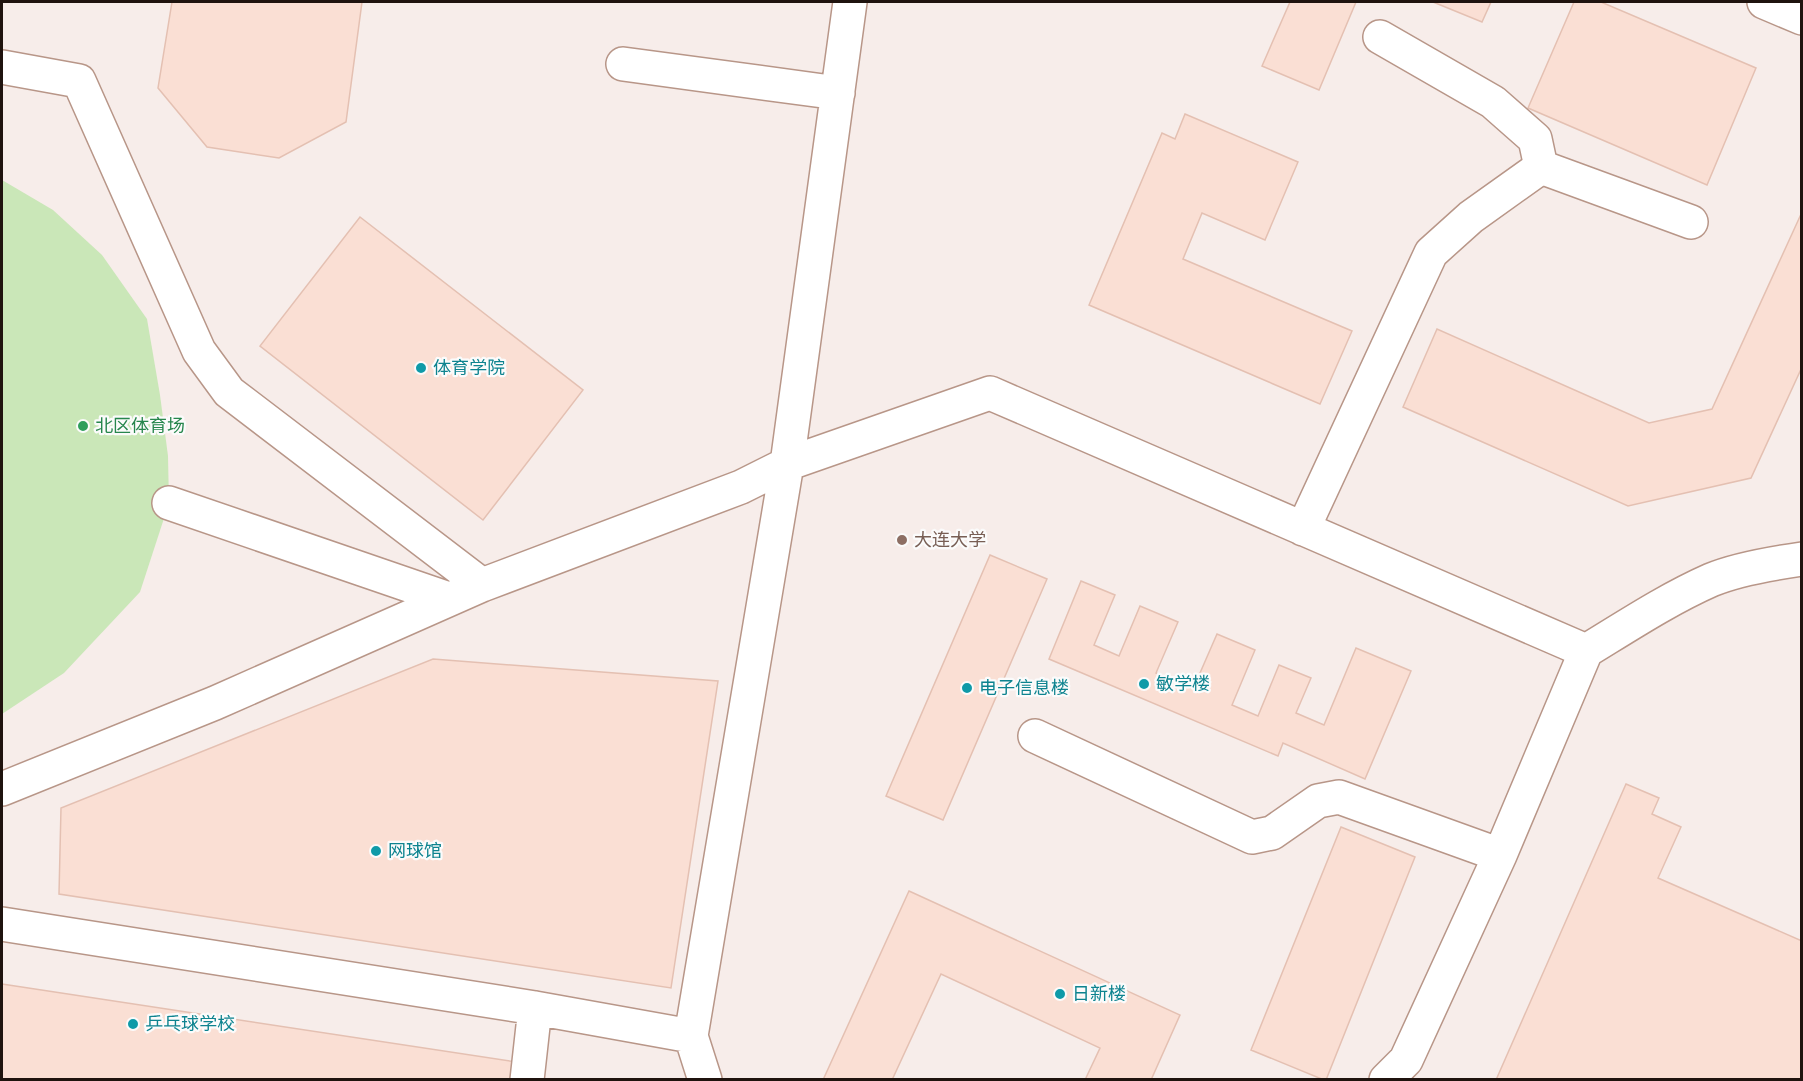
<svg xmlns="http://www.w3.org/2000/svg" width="1803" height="1081" font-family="'Fira Sans','Noto Sans SC',sans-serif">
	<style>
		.built { fill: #f7edea }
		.green { fill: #cae7b8 }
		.building { fill: #fadfd4; stroke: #e4c0b2; stroke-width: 1.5 }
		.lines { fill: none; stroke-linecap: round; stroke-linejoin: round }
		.minor-casing { stroke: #b89688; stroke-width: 36 }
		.minor { stroke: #fff; stroke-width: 33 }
		.culture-dot { fill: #0f9aa8; stroke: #fbfbfb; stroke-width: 2 }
		.leisure-dot { fill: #2e9e5b; stroke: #fbfbfb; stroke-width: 2 }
		.education-dot { fill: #8d6e63; stroke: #fbfbfb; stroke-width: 2 }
		.labels { text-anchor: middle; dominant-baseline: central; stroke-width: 4.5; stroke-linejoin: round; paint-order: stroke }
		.culture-label { font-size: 18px; fill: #0d838f; stroke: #fbfbfb; text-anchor: start }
		.leisure-label { font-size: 18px; fill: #27864d; stroke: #fbfbfb; text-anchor: start }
		.education-label { font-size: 18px; fill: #785e54; stroke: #fbfbfb; text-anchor: start }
	</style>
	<rect width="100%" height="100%" fill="#fbfbfb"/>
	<path class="built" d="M2,2H1801V1079H2Z"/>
	<path class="green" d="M2,180L53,210L102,255L147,319L160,395L168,456L169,503L140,592L64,673L2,714Z"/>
	<path class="building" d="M172,2H362L346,122L279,158L207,147L158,88Z
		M1290,2H1356L1319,90L1262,66Z
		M1433,2H1491L1482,22Z
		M1574,2H1601L1756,68L1707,185L1528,108Z
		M1185,114L1298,162L1265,240L1202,213L1183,259L1352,331L1320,404L1089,305L1162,133L1175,139Z
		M1802,212V367L1751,478L1628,506L1403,407L1437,329L1649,423L1712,409Z
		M360,217L583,390L483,520L260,346Z
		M990,555L1047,579L943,820L886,796Z
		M1081,581L1115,595L1094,645L1119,656L1140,606L1178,622L1156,673L1193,689L1217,634L1255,650L1232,705L1258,716L1279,665L1311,678L1296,713L1324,725L1356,648L1411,671L1365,779L1283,743L1278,756L1049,659Z
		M433,659L718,681L671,988L59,894L61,808Z
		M1626,784L1659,798L1652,814L1681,827L1658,878L1802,941V1080H1496Z
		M1341,827L1415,857L1326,1080H1324L1251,1050Z
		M909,891L1180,1015L1151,1080H1085L1100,1048L941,974L892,1080H823Z
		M2,984L529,1064L526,1080H2Z"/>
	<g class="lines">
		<defs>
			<path id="minor" d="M1764,2L1802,18
				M1380,37L1493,102L1535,139L1541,167
				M623,64L838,93
				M2,67L79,81L199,351L229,392L482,585
				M169,503L449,599
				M1303,529L1431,253L1471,217L1541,167L1691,222
				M1586,651C1627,626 1668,599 1711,580C1737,569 1774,563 1802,559
				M1035,736L1252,837L1272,833L1318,801L1339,797L1500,855
				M2,789L215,703L482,585L741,487L787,464L850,2
				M2,924L535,1008L691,1036
				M527,1080L535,1008
				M705,1080L691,1036L787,464L990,393L1586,651L1500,855L1406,1060L1386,1080"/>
		</defs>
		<use href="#minor" class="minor-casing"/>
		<use href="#minor" class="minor"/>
	</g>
	<g class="culture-dot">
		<circle cx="421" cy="368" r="6"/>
		<circle cx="1144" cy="684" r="6"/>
		<circle cx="967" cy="688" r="6"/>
		<circle cx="376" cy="851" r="6"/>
		<circle cx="1060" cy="994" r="6"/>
		<circle cx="133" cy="1024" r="6"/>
	</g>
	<circle class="leisure-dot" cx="83" cy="426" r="6"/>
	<circle class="education-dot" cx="902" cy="540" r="6"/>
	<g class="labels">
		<g class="culture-label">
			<text x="433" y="368">体育学院</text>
			<text x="1156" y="684">敏学楼</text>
			<text x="979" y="688">电子信息楼</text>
			<text x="388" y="851">网球馆</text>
			<text x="1072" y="994">日新楼</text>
			<text x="145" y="1024">乒乓球学校</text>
		</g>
		<g class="leisure-label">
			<text x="95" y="426">北区体育场</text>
		</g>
		<g class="education-label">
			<text x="914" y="540">大连大学</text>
		</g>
	</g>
	<rect width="1803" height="1081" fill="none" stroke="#1f130e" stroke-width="6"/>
</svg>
